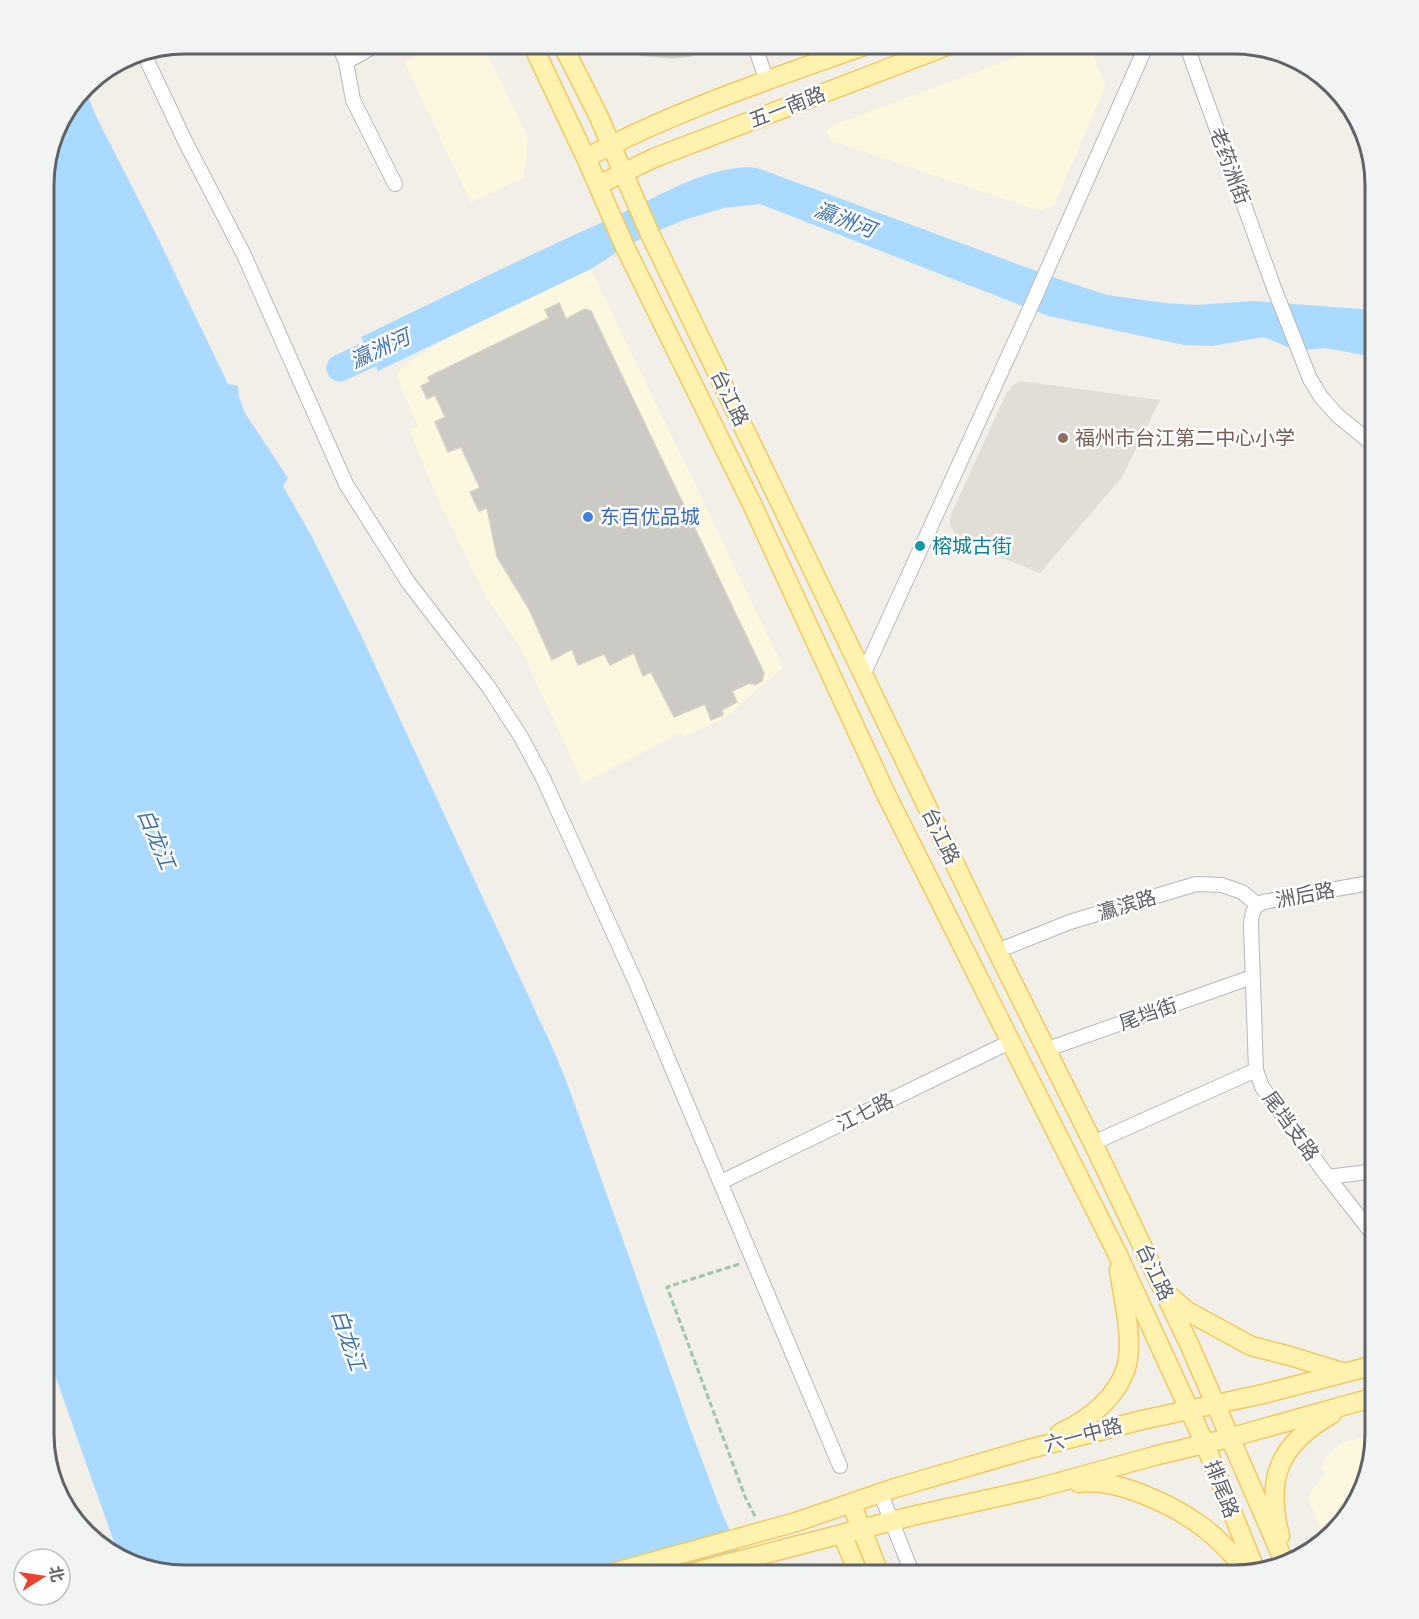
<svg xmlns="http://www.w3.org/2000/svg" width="1419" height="1619" font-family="'Fira Sans','Noto Sans SC',sans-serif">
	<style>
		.commercial { fill: #fef7e0 }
		.education { fill: #e1ded6 }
		.water { fill: #aadaff }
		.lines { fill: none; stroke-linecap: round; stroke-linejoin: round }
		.river { stroke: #aadaff; stroke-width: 27 }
		.building { fill: #cccac5; stroke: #d6d1c6; stroke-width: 1.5 }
		.minor-casing { stroke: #b5b8bc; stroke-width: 16 }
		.major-casing { stroke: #f2c960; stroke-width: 21 }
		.path { stroke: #9cc7a9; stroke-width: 3; stroke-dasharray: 6 3; stroke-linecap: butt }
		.minor { stroke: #fff; stroke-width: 14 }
		.major { stroke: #fff2af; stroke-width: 18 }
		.major-bridge-casing { stroke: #f2c960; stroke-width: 21; stroke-linecap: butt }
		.major-bridge { stroke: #fff2af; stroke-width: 18 }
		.education-dot { fill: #8d6e63; stroke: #fff; stroke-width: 2 }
		.shop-dot { fill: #3f7fe0; stroke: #fff; stroke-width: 2 }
		.culture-dot { fill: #0f9aa8; stroke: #fff; stroke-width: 2 }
		.labels { text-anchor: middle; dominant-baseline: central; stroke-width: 5; stroke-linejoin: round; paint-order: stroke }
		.street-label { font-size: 20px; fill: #5f6368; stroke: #fff }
		.education-label { font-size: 20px; fill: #785e54; stroke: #fff; text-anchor: start }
		.shop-label { font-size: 20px; fill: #366cbe; stroke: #fff; text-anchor: start }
		.culture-label { font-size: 20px; fill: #0d838f; stroke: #fff; text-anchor: start }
		.water-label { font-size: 21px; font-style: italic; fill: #4174aa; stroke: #fff }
		.rim { fill: none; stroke: #5f6368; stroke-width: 3 }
	</style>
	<rect width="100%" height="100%" fill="#f1efe8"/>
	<path class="commercial" d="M439,44H477L484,48L528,137L524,178L471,202L404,62Z
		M1052,44H1090L1105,86L1055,204L1045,209L1037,210L832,141L829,138L827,130L836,124Z
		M591,269L783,667L725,718L684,737L682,732L583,783L519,645L486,597L441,506L409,430L418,426L398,380V373L405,364L459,331Z
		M1375,1434L1361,1497L1325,1540L1308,1499L1311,1491L1327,1472L1323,1471L1322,1467L1324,1459L1341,1443Z"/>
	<path class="education" d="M1021,381L1160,400L1122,477L1040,573L958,540L950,525V517L1006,394L1013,385Z"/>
	<path class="water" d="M85,88L95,114L154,230L228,384L238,386L239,397L245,413L288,478L283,486L311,535L360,633L553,1049L566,1080L690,1428L720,1508L749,1575H185L120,1559L44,1344V176L58,123Z
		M750,167L760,169L1061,280L1107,295L1165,303L1196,305L1253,301L1375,310V357L1325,348L1297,351L1264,337L1212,346L1184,345L1048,316L760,204L724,208L684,220L650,234L625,247L591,269L378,371L361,337C446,296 531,254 618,215C659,196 703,168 750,167Z"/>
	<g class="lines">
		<path class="river" d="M340,368L404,338"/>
	</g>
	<path class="building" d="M617,44H700L691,56L672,58L641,55Z
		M559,303L566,319L585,309L591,311L764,673L762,681L755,685L750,683L732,691L737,702L722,710L723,715L711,720L705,704L674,717L651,672L643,676L634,653L610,665L604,654L578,665L572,649L552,660L529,609L497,557L487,508L479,511L470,492L480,488L461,447L448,452L435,422L445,417L435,395L427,399L421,386L430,382L428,377L549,318L545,310Z"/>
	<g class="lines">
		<defs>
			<path id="minor" d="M338,44L346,62L353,100L395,184
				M754,44L767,81
				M1186,44L1274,288L1310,379L1321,397L1338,416L1375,446
				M143,52L185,141L244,255L346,484L408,582L488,686L521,737L543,778L636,983L840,1466
				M346,62L378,44
				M864,673L1028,313L1147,44
				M1375,882L1263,902C1253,906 1251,915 1251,926L1256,1070L1262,1087L1328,1177L1375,1237
				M997,951L1070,922L1196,884L1222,885L1242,892L1258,905
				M1045,1050L1252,977
				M1093,1143L1256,1070
				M1328,1177L1375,1171
				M721,1182L1010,1042
				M880,1492L913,1575"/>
			<path id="major" d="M532,44L586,158L625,247L752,504L887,796L1116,1251L1205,1444L1255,1569
				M562,44L598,115L650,234L997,951L1093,1143L1190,1346L1283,1559
				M586,158C676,110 774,78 869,44
				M598,185L654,158L952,44
				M1170,1296L1187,1311L1251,1346L1290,1356L1345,1373
				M1060,1433C1087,1420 1114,1401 1125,1371C1135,1344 1123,1298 1119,1270
				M1079,1483C1117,1478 1174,1505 1204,1528C1220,1540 1234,1556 1247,1571
				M851,1503L880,1575
				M796,1522L895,1488L1029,1449L1142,1420L1263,1394L1375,1365
				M842,1534L859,1575
				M1280,1536C1265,1478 1279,1444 1332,1414
				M799,1545L912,1516L1038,1488L1154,1456L1229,1438L1375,1397"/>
		</defs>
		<use href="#minor" class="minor-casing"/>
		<use href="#major" class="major-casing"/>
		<path class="path" d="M739,1264L667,1287L746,1499L756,1518
			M780,1566L785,1575"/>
		<use href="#minor" class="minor"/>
		<use href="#major" class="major"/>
		<defs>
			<path id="major-bridge" d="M605,1575L796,1522
				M684,1575L799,1545"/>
		</defs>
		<use href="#major-bridge" class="major-bridge-casing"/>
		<use href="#major-bridge" class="major-bridge"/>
	</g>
	<circle class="education-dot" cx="1063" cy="438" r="6"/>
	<circle class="shop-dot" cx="588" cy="517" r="6"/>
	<circle class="culture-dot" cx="920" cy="546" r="6"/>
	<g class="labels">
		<g class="street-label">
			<text transform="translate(787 107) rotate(-21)">五一南路</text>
			<text transform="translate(1230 166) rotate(70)">老药洲街</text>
			<text transform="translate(730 398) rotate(64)">台江路</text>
			<text transform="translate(941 836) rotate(64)">台江路</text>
			<text transform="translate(1305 895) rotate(-11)">洲后路</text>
			<text transform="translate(1127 905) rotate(-17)">瀛滨路</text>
			<text transform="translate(1148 1014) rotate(-19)">尾垱街</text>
			<text transform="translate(865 1112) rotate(-26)">江七路</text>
			<text transform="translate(1291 1126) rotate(54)">尾垱支路</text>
			<text transform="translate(1155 1272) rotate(65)">台江路</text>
			<text transform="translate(1083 1435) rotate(-15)">六一中路</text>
			<text transform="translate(1222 1489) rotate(69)">排尾路</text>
		</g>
		<g class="education-label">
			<text x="1075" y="438">福州市台江第二中心小学</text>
		</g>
		<g class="shop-label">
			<text x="600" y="517">东百优品城</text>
		</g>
		<g class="culture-label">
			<text x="932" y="546">榕城古街</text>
		</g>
		<g class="water-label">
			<text transform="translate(845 220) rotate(21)">瀛洲河</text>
			<text transform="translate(380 349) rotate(-25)">瀛洲河</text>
			<text transform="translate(156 839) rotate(67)">白龙江</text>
			<text transform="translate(348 1340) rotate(71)">白龙江</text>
		</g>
	</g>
	<path d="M0 0H1419V1619H0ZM185 54H1234A131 131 0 0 1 1365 185V1434A131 131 0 0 1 1234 1565H185A131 131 0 0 1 54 1434V185A131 131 0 0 1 185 54Z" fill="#f2f3f3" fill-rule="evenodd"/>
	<path class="rim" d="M185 54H1234A131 131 0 0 1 1365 185V1434A131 131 0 0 1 1234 1565H185A131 131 0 0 1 54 1434V185A131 131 0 0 1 185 54Z"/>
	<g transform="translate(42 1577) rotate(78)"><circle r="28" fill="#ffffff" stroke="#bfc1c3" stroke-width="1.5"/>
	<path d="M0-4.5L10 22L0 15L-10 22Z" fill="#ea4335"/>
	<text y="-9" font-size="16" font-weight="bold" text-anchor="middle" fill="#5f6368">北</text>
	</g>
</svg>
